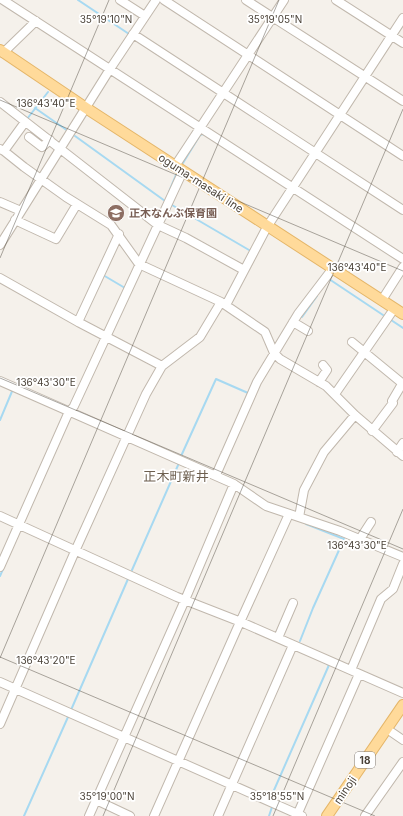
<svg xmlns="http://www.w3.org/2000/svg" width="403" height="816" font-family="Inter,'Noto Sans JP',sans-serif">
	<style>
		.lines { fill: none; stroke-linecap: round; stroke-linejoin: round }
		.stream { stroke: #a7d9f1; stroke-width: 2 }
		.minor-casing { stroke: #c1b8ad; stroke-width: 10 }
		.major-casing { stroke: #e5b669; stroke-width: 12 }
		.minor { stroke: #fff; stroke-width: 8 }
		.major { stroke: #ffda9a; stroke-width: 10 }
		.ticks { fill: none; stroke: #4a4238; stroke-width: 1; stroke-opacity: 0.45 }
		.labels { text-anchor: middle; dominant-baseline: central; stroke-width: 3.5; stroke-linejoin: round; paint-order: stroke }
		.shield { fill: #fff; stroke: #807b74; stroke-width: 1 }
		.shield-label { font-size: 10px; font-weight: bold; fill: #4a4238 }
		.street-label { font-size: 11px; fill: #4a4238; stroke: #fff }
		.education-label { font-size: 11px; font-weight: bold; fill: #785e54; stroke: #fff; text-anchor: start }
		.quarter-label { font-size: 13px; fill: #6d5f4f; stroke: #fff }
		.ticks-label { font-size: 10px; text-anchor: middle; fill: #4a4238; stroke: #fff; stroke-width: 3.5; stroke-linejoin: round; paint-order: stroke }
	</style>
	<rect width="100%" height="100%" fill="#f5f1eb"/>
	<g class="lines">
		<path class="stream" d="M78,0L129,34
			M35,108L68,131
			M27,119L48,92
			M75,136L165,201
			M183,163L200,135L203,134L205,135
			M169,192L176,175
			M172,205L249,250
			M103,275L125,288
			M329,279L383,315
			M302,317L317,296
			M391,320L403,328
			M0,420L13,389
			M182,454L216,379L248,393L249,392
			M132,570L179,463
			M0,576L3,569
			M300,641L313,608L344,539L306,524
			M71,710L128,579
			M271,797L329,665L327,664
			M24,816L68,717
			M269,816L272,807"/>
		<defs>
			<path id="minor" d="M3,0L403,259
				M120,0L145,16
				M164,0L403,156
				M246,0L403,101
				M336,0L403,43
				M133,34L403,210
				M3,53L36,21
				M0,102L158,225L186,238L244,270
				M29,137L42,147L50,140
				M0,149L4,151L24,167L66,197L111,225L139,264L221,302L265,332L274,353L280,359L326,386L355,415L403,456
				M4,151L25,122
				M175,166L284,0
				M0,202L21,211
				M15,220L56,239L77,204
				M0,245L110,69L156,0
				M0,278L78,322L162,366
				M382,300L403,267
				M226,305L267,227L403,18
				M78,322L119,234
				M293,322L308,331
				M352,342L403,384
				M0,381L234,484L266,506L340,531L403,557
				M319,382L327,370L323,365
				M335,394L394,309
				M372,431L393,403L392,401L402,384
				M397,452L403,443
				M216,475L257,382L298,314L333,268
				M0,516L177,597L241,622L403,693
				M299,517L304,490L324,452L355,415
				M360,539L371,522
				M0,567L67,416L74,406L183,171
				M278,638L293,603
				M351,670L381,599L393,589L403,564
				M0,682L302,816
				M0,724L76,549L146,394L162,366L200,337L221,302
				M387,729L403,740
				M96,800L130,816
				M298,813L359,674
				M89,816L185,600L234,484
				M154,816L236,631L289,514
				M218,816L293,645
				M365,816L403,762"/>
			<path id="major" d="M0,50L86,108L403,314
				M327,816L403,705"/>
		</defs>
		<use href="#minor" class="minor-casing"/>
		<use href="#major" class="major-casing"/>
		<use href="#minor" class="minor"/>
		<use href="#major" class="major"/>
	</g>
	<path class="ticks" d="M0,100L403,271M0,258L109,0M0,378L403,549M0,657L375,816M0,658L279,0M103,816L403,109M273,816L403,509"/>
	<defs>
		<symbol id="school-disc" viewBox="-11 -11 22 22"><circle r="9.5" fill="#8d6e63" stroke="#fff"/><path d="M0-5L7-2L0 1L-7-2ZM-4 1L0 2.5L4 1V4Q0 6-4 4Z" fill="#fff"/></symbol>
	</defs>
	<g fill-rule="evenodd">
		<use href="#school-disc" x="106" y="203" width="20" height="20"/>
	</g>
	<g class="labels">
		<rect class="shield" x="355" y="752" width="20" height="16" rx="3"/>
		<g class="shield-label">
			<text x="365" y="760">18</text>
		</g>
		<g class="street-label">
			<text transform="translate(201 183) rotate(33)">oguma-masaki line</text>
			<text transform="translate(345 790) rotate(-56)">minoji</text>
		</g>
		<g class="education-label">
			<text x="129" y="213">正木なんぶ保育園</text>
		</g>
		<g class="quarter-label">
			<text x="176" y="476">正木町新井</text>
		</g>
	</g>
	<g class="ticks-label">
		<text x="106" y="23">35°19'10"N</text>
		<text x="275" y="23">35°19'05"N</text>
		<text x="46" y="107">136°43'40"E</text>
		<text x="357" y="271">136°43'40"E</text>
		<text x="46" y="386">136°43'30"E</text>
		<text x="357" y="549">136°43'30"E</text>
		<text x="46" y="664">136°43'20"E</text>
		<text x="107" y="800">35°19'00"N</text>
		<text x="277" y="800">35°18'55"N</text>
	</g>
</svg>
